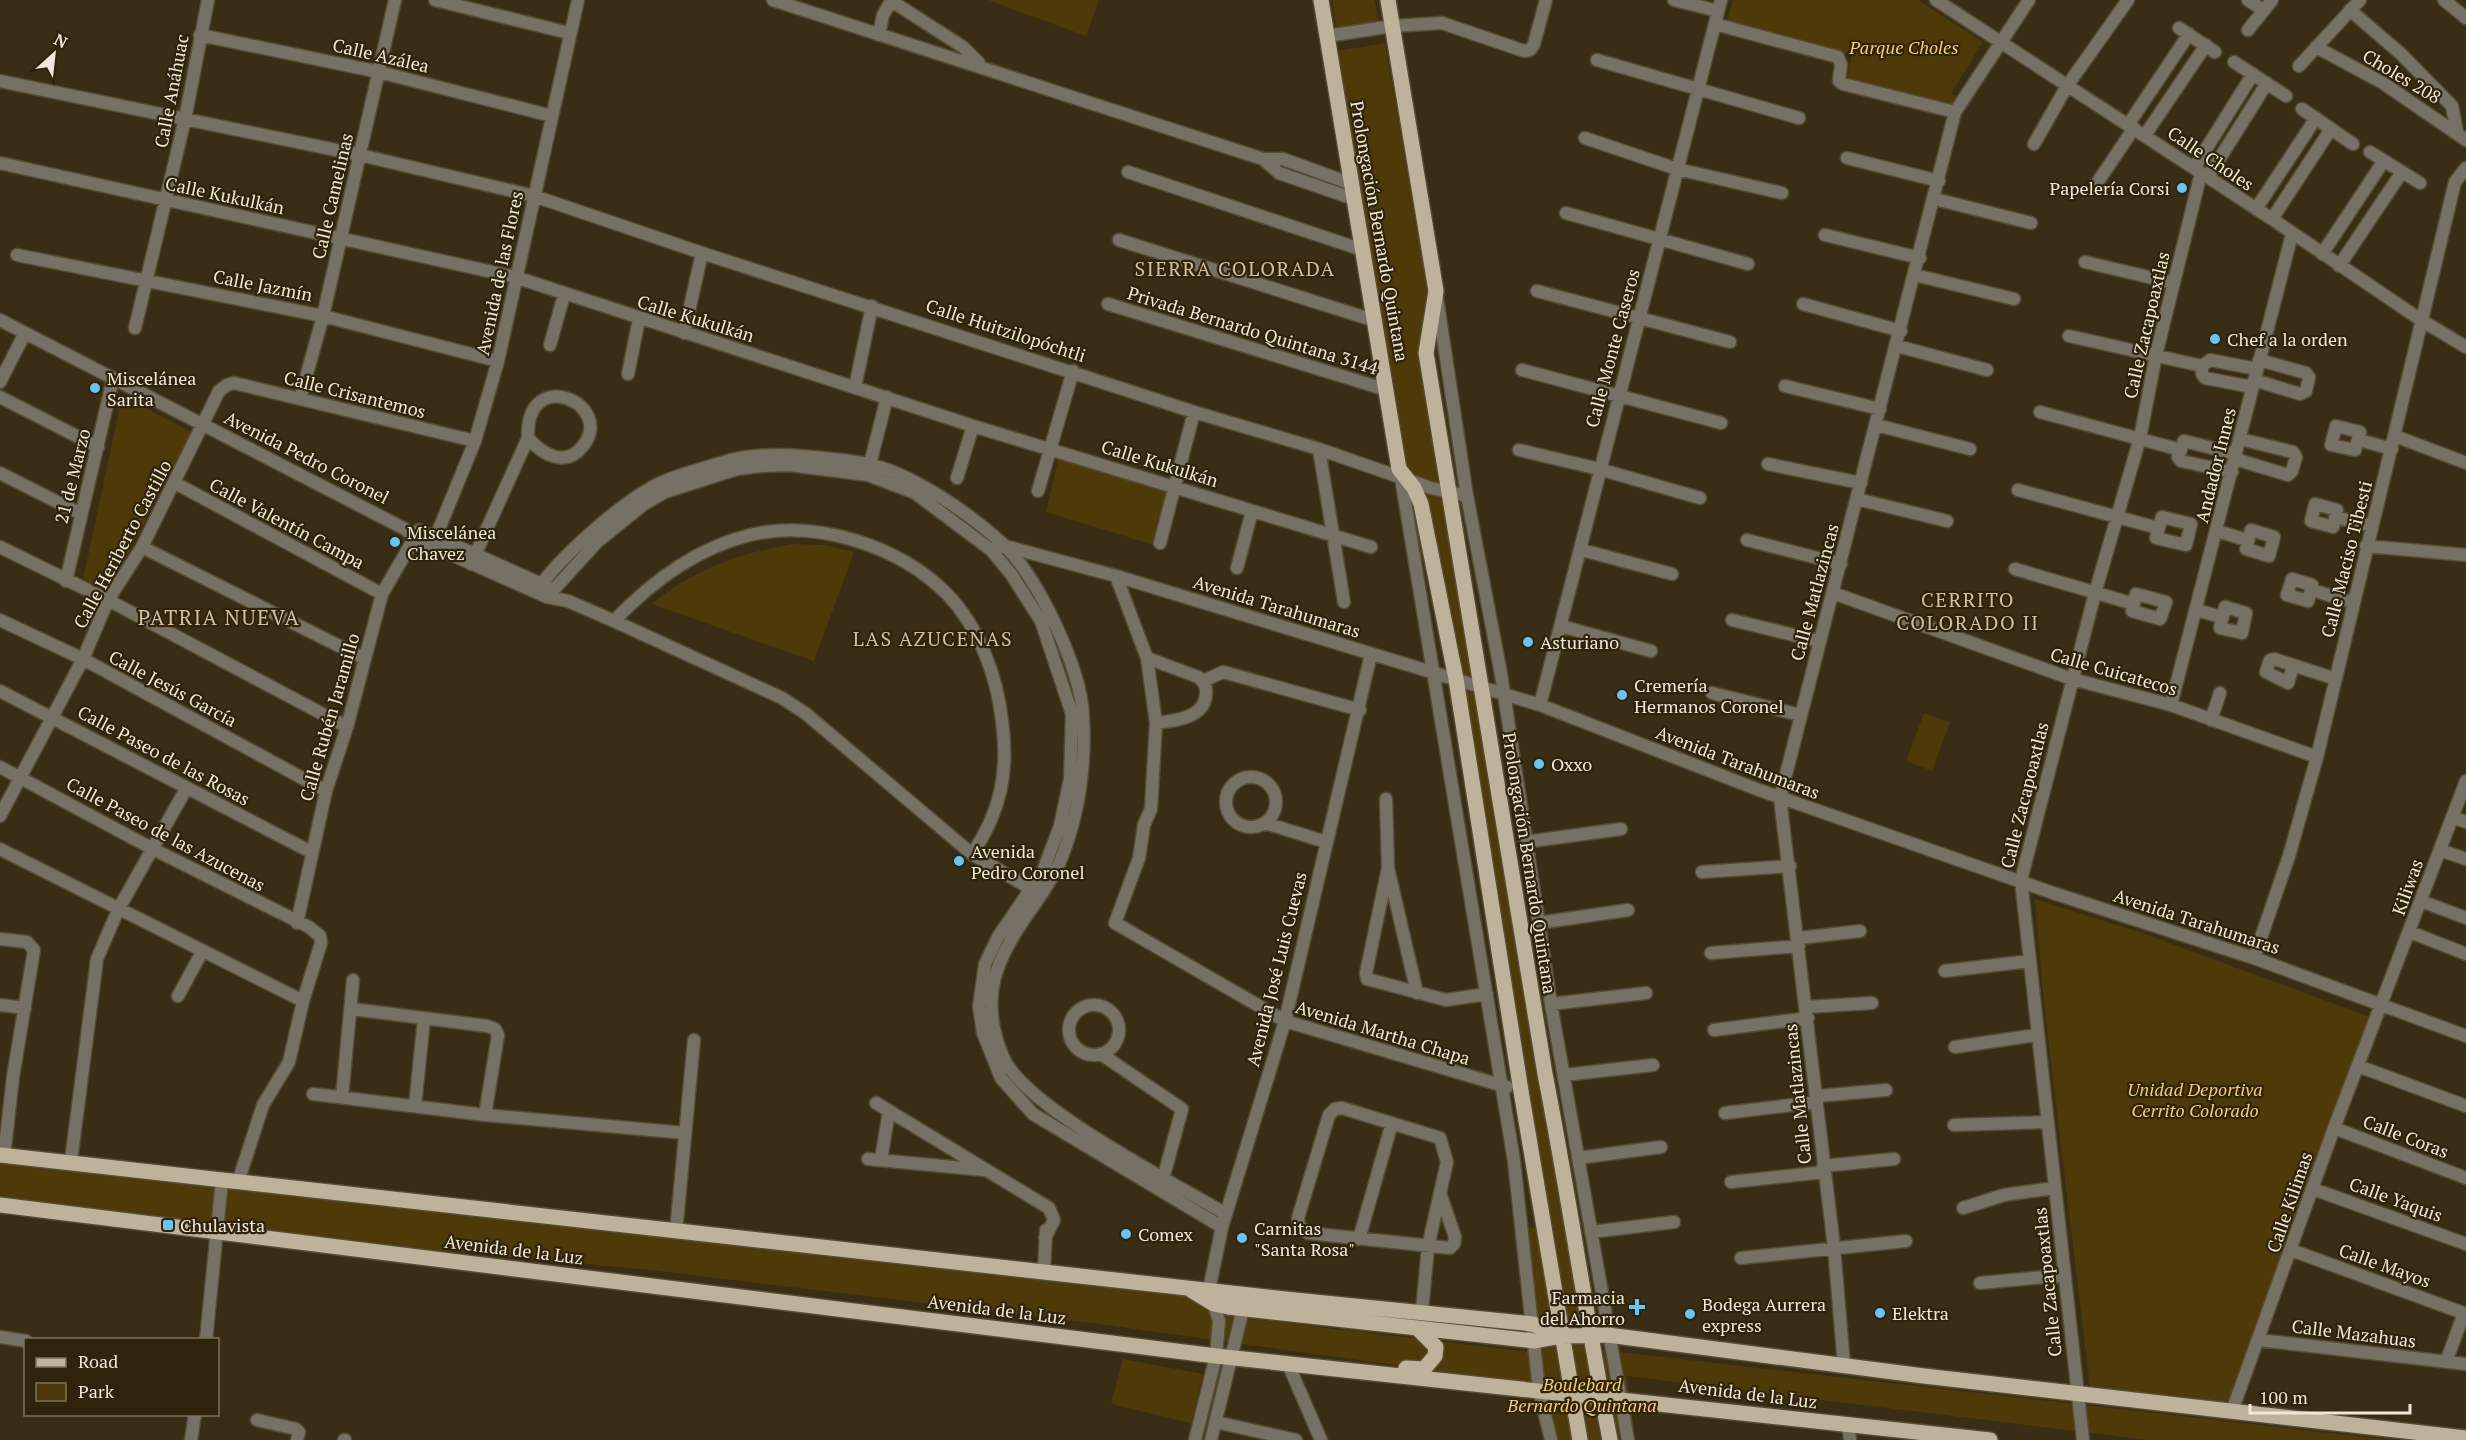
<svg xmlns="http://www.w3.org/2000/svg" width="2466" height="1440" font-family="'PT Serif',serif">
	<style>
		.green { fill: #4e3a09 }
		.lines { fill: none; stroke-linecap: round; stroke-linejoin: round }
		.minor-casing { stroke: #564b34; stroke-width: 15 }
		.major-casing { stroke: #564b34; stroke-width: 18 }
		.minor { stroke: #777165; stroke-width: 12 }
		.major { stroke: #bfb29b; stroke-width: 15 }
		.poi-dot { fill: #6bc3f2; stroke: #2f230b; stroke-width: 2 }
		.labels { text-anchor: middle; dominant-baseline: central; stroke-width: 4.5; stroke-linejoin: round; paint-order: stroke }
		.park-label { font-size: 18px; font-style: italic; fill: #f7cc76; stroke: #2f230b }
		.street-label { font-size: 18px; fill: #efe7d9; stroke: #2f230b }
		.poi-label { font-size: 18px; fill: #efe7d9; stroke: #2f230b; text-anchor: start }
		.neighbourhood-label { font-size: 20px; letter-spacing: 1.5px; fill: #cebfa3; stroke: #2f230b }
		.quarter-label { font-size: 21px; letter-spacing: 1.5px; fill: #cebfa3; stroke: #2f230b }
	</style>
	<rect width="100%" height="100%" fill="#392d15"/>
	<path class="green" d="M988,0H1099L1086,36Z
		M1332,0H1375L1378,23L1337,30Z
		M1733,0H1918L1983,42L1951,93L1956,97L1954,108L1847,80L1852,55L1727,22Z
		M1385,43L1426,283C1428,311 1417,338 1420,365L1592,1349L2392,1440H2148L1627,1376L1635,1440H1546L1532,1384L1099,1324L650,1270L219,1229L0,1201V1162L1184,1293L1218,1315L1530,1352V1227L1542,1231L1539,1171L1505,933L1407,469L1338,51Z
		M122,396L192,432L108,592L83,580Z
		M1059,456L1170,491L1157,546L1046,512Z
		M793,544L824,545L854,552L814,661L652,604C694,569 740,553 793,544Z
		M1924,713L1950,722L1932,771L1906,761Z
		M2035,899L2142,933L2373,1018L2233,1404L2090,1387L2044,1003Z
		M1123,1359L1203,1374L1191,1423L1111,1404Z"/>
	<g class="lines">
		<defs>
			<path id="minor" d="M435,0L569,33
				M773,0L1263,159H1283L1352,184
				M1674,0L1718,11
				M1936,0L2272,219L2421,320L2466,347
				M2248,0L2263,10
				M2444,0L2466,18
				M893,2L963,47L979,63
				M2350,10L2401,54L2452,106L2457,132
				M1715,24L1838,57L1841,65L1839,81L1843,84L1955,112
				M2179,28L2215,52
				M2248,30L2272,0
				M200,35L379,72L552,116
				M879,35L883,15L892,0
				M1327,36L1393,26L1442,23L1524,51L1530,50L1534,44L1546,0
				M2316,47L2383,83L2466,140
				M1597,60L1799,118
				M2234,62L2286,96
				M2299,66L2360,0
				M0,81L360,155L534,196L702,253L1194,412L1319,449L1431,488L1467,496
				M2302,109L2353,144
				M2128,125L2189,34
				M2145,135L2206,45
				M1585,138L1677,169L1782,193
				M2034,144L2067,86L2128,0
				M2370,152L2420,183
				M1847,158L1939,181
				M1263,159L1279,173L1354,199
				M0,163L515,277L973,426L1371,547
				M2194,168L2253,74
				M1128,172L1363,250
				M2208,177L2267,83
				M2097,183L2134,128
				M1935,199L2031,223
				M2256,209L2316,118
				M1566,213L1748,264
				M2272,219L2331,129
				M1825,235L1920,258
				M1119,240L1376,321
				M2322,254L2383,162
				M17,255L323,316L498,361
				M2085,262L2174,283
				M2339,266L2402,172
				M1915,275L2014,299
				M1537,291L1730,342
				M1437,298L1467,496L1501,674L1551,1004L1628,1440
				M1108,304L1387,390
				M1803,304L1901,331
				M0,320L405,529L415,537L432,546L547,597L568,601L614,621L782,698L805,713L972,854L1038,893
				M135,328L185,119L208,0
				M684,333L702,253
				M2069,336L2202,366
				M550,345L564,295
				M1897,346L1987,370
				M1522,370L1721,423
				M628,374L639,319
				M2254,380L2300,394L2306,391L2309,377L2306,373L2259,360
				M0,382L25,333
				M1785,386L1880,409
				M855,387L872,306
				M2252,387L2205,378L2202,374V366L2210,360L2257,369
				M0,397L98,447
				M300,399L323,316L395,0
				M2040,412L2181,450
				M1876,425L1970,449
				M2336,426L2360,432L2355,450L2331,445Z
				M2395,436L2466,463
				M2359,440L2392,449
				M1319,449L1344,602
				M1519,450L1599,469L1700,498
				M2235,459L2288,475L2292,471L2296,457L2293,452L2240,439
				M870,464L887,397
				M1768,464L1861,483
				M1400,472L1514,1161L1539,1390L1551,1440
				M2232,472L2181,461L2178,457L2184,441L2236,454
				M0,473L81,514
				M957,478L973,426
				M175,483L382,594
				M2018,490L2158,528
				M1038,491L1073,371
				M1857,499L1947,521
				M2315,504L2337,510L2333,527L2311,521Z
				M2162,517L2191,524L2186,545L2156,538Z
				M2335,517L2372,526
				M2251,530L2274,537L2269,556L2246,549Z
				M2217,531L2247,540
				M430,534L548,587
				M1747,540L1841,564
				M1160,543L1194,412
				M432,546L475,441L498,361L578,0
				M2366,546L2466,555
				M0,547L108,600L347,727
				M142,547L365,659
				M991,550L1005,546L1116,576L1540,705L1759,790L2053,893L2254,958L2466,1036
				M1582,550L1672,574
				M471,564L528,438C525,363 618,405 582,447C565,468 542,454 528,438
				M1237,568L1252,511
				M2015,569L2134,604
				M1116,576L1147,658L1156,723L1151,809L1144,825L1139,858L1115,923L1285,1021L1507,1087
				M2292,579L2312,585L2308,601L2287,595Z
				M66,581L113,379
				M2312,590L2352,602
				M536,592C558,558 628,496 665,481C684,473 705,468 724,462C752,453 784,454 813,457C831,459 850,460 868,464C912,473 970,514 1003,544C1038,577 1081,668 1083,716C1086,768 1079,816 1059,864C1052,879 1043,892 1034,905C997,957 977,995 1003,1057C1024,1107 1176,1184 1226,1214
				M1833,593L2072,679L2171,705L2317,757
				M2136,594L2166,602L2160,619L2132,611Z
				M547,597L597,542L644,504L665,492L737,469L761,466L789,465L868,475L915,493L991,550L1011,574L1041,621L1072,714L1070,779L1060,826L1043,871L998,937L985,964L979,1006L983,1033L1001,1078L1033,1114L1222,1227
				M2225,607L2246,613L2242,633L2220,628Z
				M2197,610L2221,617
				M0,620L83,659L326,791
				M1732,620L1818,641
				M614,621C652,581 697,548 750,535C817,519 899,546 947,594C979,627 997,676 1002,721C1009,771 1001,812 972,854
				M1561,626L1651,651
				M1147,658L1198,677C1203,681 1207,686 1206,693C1206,718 1174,721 1156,723
				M2293,666L2288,683L2266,672L2270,660L2274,659L2336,679
				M1203,681L1223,672L1360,710
				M0,691L311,852
				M1712,693L1800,715
				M1540,705L1721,0
				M2171,705L2292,234
				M2211,720L2220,693
				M0,767L153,849L309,927L320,936L321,943L303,1001L289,1062L263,1105L238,1182
				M1226 802a25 25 0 1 1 50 0a25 25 0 1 1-50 0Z
				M1386,799L1388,868L1417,993
				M0,816L83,659L108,600L142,547L219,391L227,385L234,383L475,441
				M2452,817L2466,822
				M1265,823L1326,842
				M1525,842L1621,829
				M0,849L303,1001
				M2440,850L2466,859
				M1388,868L1366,973L1367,979L1446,1000L1487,994
				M1702,872L1790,866
				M2421,901L2466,918
				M297,923L326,791L347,727L382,594L419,530
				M1538,923L1628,910
				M2410,932L2466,954
				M1799,938L1860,931
				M0,939L27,942L34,950L13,1077L4,1156
				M1711,953L1799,946
				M2254,958L2289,856L2317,757L2455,182L2466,168
				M1945,971L2030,961
				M178,996L202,952
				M1551,1004L1646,993
				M1069 1030a25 25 0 1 1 50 0a25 25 0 1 1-50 0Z
				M0,1005L25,1008
				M1806,1007L1872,1003
				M352,1009L487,1026L495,1029L498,1035L485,1115
				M1714,1030L1808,1018
				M1955,1047L2036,1035
				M1101,1054L1182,1109L1162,1183
				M2358,1066L2466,1106
				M1564,1075L1653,1065
				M313,1094L485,1115L685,1133
				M1817,1096L1886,1090
				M342,1097L353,980
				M876,1103L1049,1208L1054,1220L1045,1238
				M415,1106L424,1019
				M1725,1113L1817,1102
				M1954,1125L2048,1122
				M2334,1128L2466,1178
				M1578,1158L1661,1147
				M868,1159L984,1170
				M881,1160L889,1111
				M71,1161L97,959L118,910L186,789
				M1823,1166L1894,1159
				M1731,1182L1824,1172
				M2313,1189L2466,1244
				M1963,1208L2004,1195L2054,1188
				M676,1232L694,1040
				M1591,1232L1674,1222
				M1359,1239L1392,1123
				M2291,1250L2466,1314
				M1741,1258L1906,1241
				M1044,1272L1046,1230
				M1980,1283L2065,1275
				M1422,1311L1428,1247L1447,1162L1440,1138L1342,1108L1335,1109L1329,1115L1298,1218L1299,1226L1308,1233L1450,1248L1454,1244L1455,1237L1440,1193
				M0,1337L26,1341
				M206,1340L222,1180
				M2259,1340L2466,1364
				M2446,1362L2464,1313
				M1288,1364L1321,1440
				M1844,1365L1834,1247L1780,798L1955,112L2029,0
				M2232,1411L2334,1128L2466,781
				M257,1420L296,1429L299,1432L297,1440
				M1216,1422L1296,1440
				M1848,1424L1850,1440
				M191,1440L195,1414
				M344,1440H345
				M1195,1440L1216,1356L1219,1321L1209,1290L1222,1227L1285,1021L1371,654
				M1211,1440L1243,1309
				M2083,1440L2021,880L2095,593L2140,438L2156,355L2201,173"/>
			<path id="major" d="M1321,0L1399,469L1414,488L1421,504L1456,679L1521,1091L1580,1440
				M1388,0L1436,291L1426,353L1545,1074C1569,1196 1586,1318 1610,1440
				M0,1155L1285,1299L1533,1324L1562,1336
				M0,1205L1216,1356L1990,1440
				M1191,1290L1214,1304L1228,1307L1535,1341L1562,1336L1608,1335L1924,1376L2466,1438
				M1406,1368L1424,1369L1435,1356L1436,1347L1419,1330"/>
		</defs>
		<use href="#minor" class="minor-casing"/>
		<use href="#major" class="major-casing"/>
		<use href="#minor" class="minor"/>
		<use href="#major" class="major"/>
	</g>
	<g class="poi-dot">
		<circle cx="2182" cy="188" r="6"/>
		<circle cx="2215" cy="339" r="6"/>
		<circle cx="95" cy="388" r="6"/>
		<circle cx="395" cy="542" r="6"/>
		<circle cx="1528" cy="642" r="6"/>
		<circle cx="1622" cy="695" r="6"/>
		<circle cx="1539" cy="764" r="6"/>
		<circle cx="959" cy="861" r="6"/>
		<rect x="162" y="1219" width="12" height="12" rx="3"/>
		<circle cx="1126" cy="1234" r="6"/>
		<circle cx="1242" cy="1238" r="6"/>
		<path d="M1634 1298h6v6h6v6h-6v6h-6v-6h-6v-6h6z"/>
		<circle cx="1880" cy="1313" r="6"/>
		<circle cx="1690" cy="1314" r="6"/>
	</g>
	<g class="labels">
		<g class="park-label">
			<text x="1904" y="47">Parque Choles</text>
			<text x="2195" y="1089">Unidad Deportiva<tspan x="2195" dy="21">Cerrito Colorado</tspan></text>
			<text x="1582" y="1384">Boulebard<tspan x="1582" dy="21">Bernardo Quintana</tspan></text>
		</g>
		<g class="street-label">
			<text transform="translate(381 55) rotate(13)">Calle Azálea</text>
			<text transform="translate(2402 76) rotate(31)">Choles 208</text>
			<text transform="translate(171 91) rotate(-79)">Calle Anáhuac</text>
			<text transform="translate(2211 158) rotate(34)">Calle Choles</text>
			<text transform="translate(225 195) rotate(12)">Calle Kukulkán</text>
			<text transform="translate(332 196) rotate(-77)">Calle Camelinas</text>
			<text transform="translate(1380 231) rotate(80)">Prolongación Bernardo Quintana</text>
			<text transform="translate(499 273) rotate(-78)">Avenida de las Flores</text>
			<text transform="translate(263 285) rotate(11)">Calle Jazmín</text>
			<text transform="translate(696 318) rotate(17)">Calle Kukulkán</text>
			<text transform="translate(2146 325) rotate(-77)">Calle Zacapoaxtlas</text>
			<text transform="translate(1006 330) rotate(18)">Calle Huitzilopóchtli</text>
			<text transform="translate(1253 330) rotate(17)">Privada Bernardo Quintana 3144</text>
			<text transform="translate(1612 348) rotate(-75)">Calle Monte Caseros</text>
			<text transform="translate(355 394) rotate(14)">Calle Crisantemos</text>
			<text transform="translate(307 457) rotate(27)">Avenida Pedro Coronel</text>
			<text transform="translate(1160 463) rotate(17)">Calle Kukulkán</text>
			<text transform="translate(2215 465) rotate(-76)">Andador Innes</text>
			<text transform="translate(72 476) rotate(-76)">21 de Marzo</text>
			<text transform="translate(287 523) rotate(28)">Calle Valentín Campa</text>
			<text transform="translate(122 544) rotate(-62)">Calle Heriberto Castillo</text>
			<text transform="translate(2346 559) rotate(-76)">Calle Maciso Tibesti</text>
			<text transform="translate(1814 592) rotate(-75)">Calle Matlazincas</text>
			<text transform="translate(1277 606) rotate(17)">Avenida Tarahumaras</text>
			<text transform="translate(2114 671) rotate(16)">Calle Cuicatecos</text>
			<text transform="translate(173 688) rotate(28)">Calle Jesús García</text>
			<text transform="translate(329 717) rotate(-74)">Calle Rubén Jaramillo</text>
			<text transform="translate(164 755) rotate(28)">Calle Paseo de las Rosas</text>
			<text transform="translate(1738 762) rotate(21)">Avenida Tarahumaras</text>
			<text transform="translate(2024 795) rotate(-76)">Calle Zacapoaxtlas</text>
			<text transform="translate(166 834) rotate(28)">Calle Paseo de las Azucenas</text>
			<text transform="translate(1530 863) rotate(81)">Prolongación Bernardo Quintana</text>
			<text transform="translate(2407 887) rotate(-70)">Kiliwas</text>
			<text transform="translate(2197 921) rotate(18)">Avenida Tarahumaras</text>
			<text transform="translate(1276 969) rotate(-76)">Avenida José Luis Cuevas</text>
			<text transform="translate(1383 1032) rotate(17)">Avenida Martha Chapa</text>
			<text transform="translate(1797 1094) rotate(-96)">Calle Matlazincas</text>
			<text transform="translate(2406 1136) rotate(21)">Calle Coras</text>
			<text transform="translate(2396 1199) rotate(20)">Calle Yaquis</text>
			<text transform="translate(2289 1202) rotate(-71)">Calle Kilimas</text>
			<text transform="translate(514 1249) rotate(7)">Avenida de la Luz</text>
			<text transform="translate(2385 1265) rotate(20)">Calle Mayos</text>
			<text transform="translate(2047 1282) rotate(-96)">Calle Zacapoaxtlas</text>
			<text transform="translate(997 1309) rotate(7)">Avenida de la Luz</text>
			<text transform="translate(2354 1333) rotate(7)">Calle Mazahuas</text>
			<text transform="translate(1748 1393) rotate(7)">Avenida de la Luz</text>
		</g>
		<g class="poi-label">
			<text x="2170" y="188" text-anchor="end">Papelería Corsi</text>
			<text x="2227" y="339">Chef a la orden</text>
			<text x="107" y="378">Miscelánea<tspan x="107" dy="21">Sarita</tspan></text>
			<text x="407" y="532">Miscelánea<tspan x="407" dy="21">Chavez</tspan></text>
			<text x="1540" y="642">Asturiano</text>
			<text x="1634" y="685">Cremería<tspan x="1634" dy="21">Hermanos Coronel</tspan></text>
			<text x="1551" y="764">Oxxo</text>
			<text x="971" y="851">Avenida<tspan x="971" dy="21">Pedro Coronel</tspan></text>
			<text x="180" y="1225">Chulavista</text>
			<text x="1254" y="1228">Carnitas<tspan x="1254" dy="21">"Santa Rosa"</tspan></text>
			<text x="1138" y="1234">Comex</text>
			<text x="1625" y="1297" text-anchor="end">Farmacia<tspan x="1625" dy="21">del Ahorro</tspan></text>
			<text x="1702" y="1304">Bodega Aurrera<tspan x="1702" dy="21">express</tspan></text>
			<text x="1892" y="1313">Elektra</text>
		</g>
		<g class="neighbourhood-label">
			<text x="1235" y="268">SIERRA COLORADA</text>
			<text x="1968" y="599">CERRITO<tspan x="1968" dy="23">COLORADO II</tspan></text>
			<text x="933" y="638">LAS AZUCENAS</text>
		</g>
		<g class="quarter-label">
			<text x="219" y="617">PATRIA NUEVA</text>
		</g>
	</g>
	<rect x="24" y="1338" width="195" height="78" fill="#2f230b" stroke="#7c715d" stroke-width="1.5"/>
	<rect x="36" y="1358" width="30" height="9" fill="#bfb29b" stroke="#7c715d" stroke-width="1.5"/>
	<text x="78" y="1368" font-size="18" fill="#efe7d9">Road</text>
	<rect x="36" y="1383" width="30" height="18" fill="#4e3a09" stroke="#7c715d" stroke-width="1.5"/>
	<text x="78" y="1398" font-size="18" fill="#efe7d9">Park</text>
	<g transform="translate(54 54) rotate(27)" stroke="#2f230b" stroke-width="4.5" paint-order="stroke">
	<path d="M0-4.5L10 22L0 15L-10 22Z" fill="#efe7d9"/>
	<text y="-9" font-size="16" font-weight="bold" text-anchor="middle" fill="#efe7d9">N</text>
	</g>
	<path d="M2250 1404v9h160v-9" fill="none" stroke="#efe7d9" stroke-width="3"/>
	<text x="2259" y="1404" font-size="18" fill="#efe7d9" stroke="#2f230b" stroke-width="4.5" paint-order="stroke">100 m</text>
</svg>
